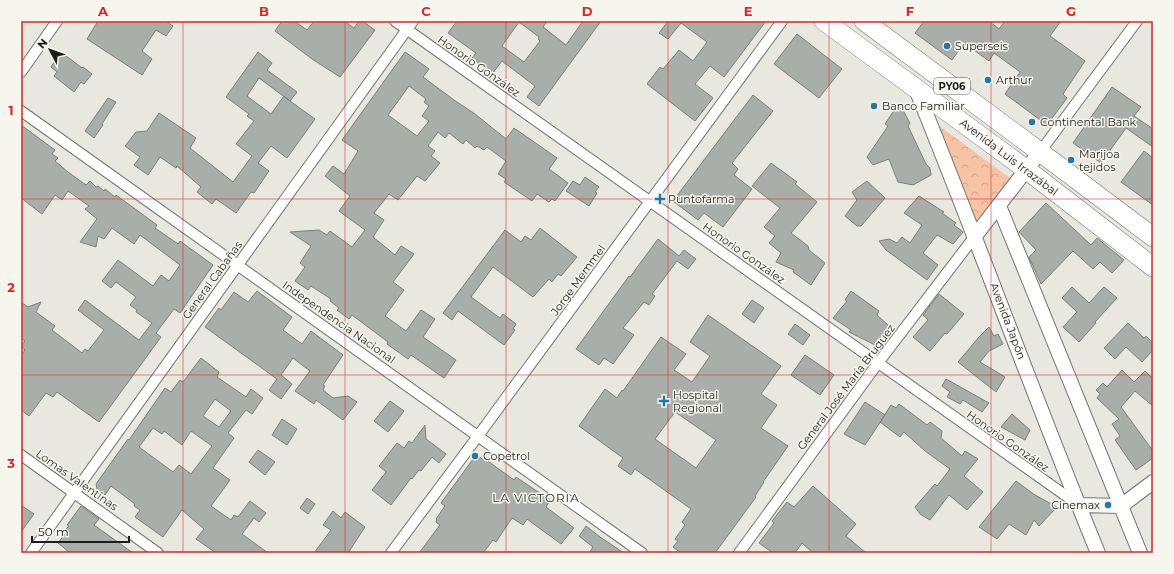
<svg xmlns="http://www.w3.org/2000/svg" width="1174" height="574" font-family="Montserrat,sans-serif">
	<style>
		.forest { fill: url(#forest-crowns) }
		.building { fill: #aaaea8; stroke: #7c807a; fill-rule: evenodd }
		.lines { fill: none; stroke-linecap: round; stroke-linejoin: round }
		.street-casing { stroke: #73736d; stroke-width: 12 }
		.secondary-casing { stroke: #73736d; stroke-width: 16 }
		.highway-casing { stroke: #73736d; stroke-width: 20 }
		.street { stroke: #fff; stroke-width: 10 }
		.secondary { stroke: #fff; stroke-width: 14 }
		.highway { stroke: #fff; stroke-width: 19 }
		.grid { fill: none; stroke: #d62828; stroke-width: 1; stroke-opacity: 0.55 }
		.poi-dot { fill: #2675a7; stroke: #f6f5ee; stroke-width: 1.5 }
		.labels { text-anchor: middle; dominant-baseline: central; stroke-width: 3; stroke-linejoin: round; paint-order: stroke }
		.shield { fill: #f6f5ee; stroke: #5d5d59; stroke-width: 1 }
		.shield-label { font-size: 10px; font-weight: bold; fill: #1c1c19 }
		.poi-label { font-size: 11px; fill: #1c1c19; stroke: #f6f5ee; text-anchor: start }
		.street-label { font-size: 11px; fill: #1c1c19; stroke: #f6f5ee }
		.neighbourhood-label { font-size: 12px; letter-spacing: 1px; fill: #2a2a24; stroke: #f6f5ee }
		.neatline { fill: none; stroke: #d62828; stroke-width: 1.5 }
		.grid-label { font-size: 13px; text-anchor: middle; font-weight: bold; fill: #d62828 }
	</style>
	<defs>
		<pattern id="forest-crowns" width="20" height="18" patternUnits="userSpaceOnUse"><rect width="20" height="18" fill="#f8c2a5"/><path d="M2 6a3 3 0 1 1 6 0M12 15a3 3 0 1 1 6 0" fill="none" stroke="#d4a68d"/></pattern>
	</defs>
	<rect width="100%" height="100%" fill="#e8e8e1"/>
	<path class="forest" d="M919,111L1010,178L970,229Z"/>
	<path class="building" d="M98,21H165L173,26L166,36L156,30L142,51L152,59L142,75L87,39Z
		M282,21H294L307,30L314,21H344L354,28L359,21H362L375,30L340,77L312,59L275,31Z
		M457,21H547L543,27L566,45L583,21H601L539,106L527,97L535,86L502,61L492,74L472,58L476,53L448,33ZM519,22L539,37L538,39L540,41L524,62L502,46Z
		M668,21H766L724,77L710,66L695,84L713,98L695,121L647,84L660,67L663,69L679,50L693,61L707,42L681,23L668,39L659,33Z
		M924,21H989L999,29L1005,21H1061L1050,36L1085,61L1063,94L1067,98L1047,125L1005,94L1020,72L994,53L989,61L964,43L952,60L915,33Z
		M797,34L842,69L819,98L774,64Z
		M61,52L82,68L83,67L92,74L84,84L81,82L74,92L54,76L57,72L51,67Z
		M258,52L272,63L267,70L297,92L290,101L315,119L287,158L271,146L258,163L269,171L254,193L251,192L236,213L216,199L212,204L197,192L201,187L177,166L176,168L160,157L148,175L134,165L140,157L125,146L136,132L147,131L159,113L196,138L190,148L233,182L252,156L236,144L254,121L247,116L249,114L226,97ZM259,78L290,101L284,96L271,114L247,96Z
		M405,52L429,69L423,77L454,100L475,114L506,139L514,128L557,158L549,169L568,183L555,201L552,199L549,202L537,194L532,201L504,182L506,179L498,174L506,161L487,147L484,150L477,146L475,148L466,140L463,144L449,133L445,138L438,132L428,146L435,151L431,156L440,163L425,181L417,176L398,200L389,194L374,213L384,220L373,237L395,255L401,246L414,254L393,282L404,290L385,316L406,331L421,310L435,319L423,337L456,360L444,378L411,355L408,359L387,344L388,342L352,315L349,319L337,310L339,308L330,301L331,299L311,286L308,290L295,281L305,267L300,263L311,246L290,232L319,230L327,235L330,231L352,247L365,230L339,211L350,196L325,176L333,166L344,174L358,151L342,140ZM409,86L426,99L424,102L429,106L422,116L429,121L417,136L388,115Z
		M1112,87L1141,107L1134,116L1153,129V147L1126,128L1101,163L1073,143Z
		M753,95L773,111L732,163L738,169L734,175L752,189L723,227L704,213L698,220L673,201Z
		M108,98L116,102L102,124L103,125L94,138L85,131Z
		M899,103L910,123L908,126L926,164L930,168L931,175L913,185L898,182L889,159L873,165L867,157L888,126L885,124Z
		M21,125L55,150L52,154L58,158L55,161L68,172L86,185L90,181L96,187L98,186L104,191L105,189L115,197L116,195L157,225L155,228L178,244L180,241L213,265L180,313L174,309L156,333L161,337L99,422L57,392L53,397L46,393L29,416L21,410V355L25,350L21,346L25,341L21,338V302L28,307L41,302L36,312L55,326L52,330L82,353L85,349L88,351L104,330L78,310L85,300L139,340L152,323L136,312L137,310L130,305L136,297L116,282L111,288L102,281L118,260L153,286L161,275L169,281L180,265L140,235L134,244L112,228L104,239L98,236L96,247L80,242L97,219L85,209L89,206L68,191L62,200L55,195L42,214L21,198Z
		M1144,151L1153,158V205L1121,182Z
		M771,163L797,182L795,184L817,202L791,233L808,246L809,250L825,263L811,285L793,272L794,270L776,262L781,253L769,243L775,236L764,227L780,208L752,186Z
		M585,177L599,187L595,192L597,193L589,206L566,191L573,181L580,185Z
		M867,181L885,198L861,226H857L845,216L857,200L852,192Z
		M919,196L944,212L942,213L956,223L954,225L963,232L953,244L937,235L923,253L938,265L927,280L886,250L879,241L889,239L897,243L902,237L910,243L922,225L904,213Z
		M1046,203L1091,245L1097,238L1124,260L1112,273L1100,262L1093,269L1073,251L1041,284L1029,257L1036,250L1019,232Z
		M540,228L577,257L561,276L558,274L552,282L549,279L533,297L493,267L471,297L500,318L503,314L516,324L513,329L515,330L504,345L458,311L452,320L443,313L505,230L521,242L525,236L531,240Z
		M658,239L679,256L684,250L696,259L688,269L677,261L652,294L655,296L649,305L644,302L623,328L634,335L613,364L604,358L599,365L576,349L629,276L630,277Z
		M1072,287L1089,303L1104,287L1117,298L1095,322L1096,323L1079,342L1063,327L1077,312L1062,298Z
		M257,291L292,317L283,330L302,344L311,331L343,355L323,385L325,386L323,390L333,398L348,396L357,402L343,420L316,400L314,404L295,391L310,371L293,358L281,375L292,384L281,399L269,390L277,379L205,327L219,308L221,310L234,292L248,302Z
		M851,291L879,311L877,315L889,326L875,345L849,332L851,330L833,318L847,301L845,300Z
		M939,294L964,314L947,334L945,333L930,351L913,337L928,320L923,315Z
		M752,300L764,308L754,323L742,314Z
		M708,315L781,366L761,394L777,405L761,428L788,446L763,482H764L755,496L756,497L715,553H681L673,547L678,541L675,539L685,525L682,522L691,509L635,469L631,475L618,466L623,458L579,426L605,389L617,398L622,390L623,391L661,337L686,354L674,370L692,382L710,356L690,342ZM675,412L716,440L696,468L655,439Z
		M1128,323L1144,338L1146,336L1153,343V350L1142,362L1126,347L1115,359L1104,348Z
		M795,324L810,335L803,345L788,334Z
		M989,327L994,336L998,334L1003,344L989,351L980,362L1005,377L996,392L958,362L979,337Z
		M805,355L834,375L820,395L791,375Z
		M201,358L219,372L217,377L246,397L251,389L263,398L252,414L246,410L228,433L234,438L213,468L230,480L211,506L231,520L234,515L238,517L250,501L266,513L259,522L254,518L242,534L268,553H216L196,539L204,529L182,510L163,537L135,517L140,510L134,506L135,504L111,486L105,495L97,489L96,484L128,439L129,440L165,388L171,392L180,380L183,382ZM215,399L231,411L219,427L203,416ZM153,428L162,434L164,431L182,445L191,431L212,446L191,474L179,465L173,472L139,447Z
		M1122,370L1134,382L1145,371L1153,379V406L1135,391L1121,407L1153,451V458L1136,470L1115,440L1120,436L1112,424L1119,419L1097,398L1100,394L1096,390L1103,383L1107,387Z
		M946,379L989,403L982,412L963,400L960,404L947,397L950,392L942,386Z
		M390,401L404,411L388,432L374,421Z
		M865,402L885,415L865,445L844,434Z
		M899,404L927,425L930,422L942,431L941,438L962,456L965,451L978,459L964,476L983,492L967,510L949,495L930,520L920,514L915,507L935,484L937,486L950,469L925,451L904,432L900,437L880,422L891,405L896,408Z
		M1012,414L1030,430L1025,440L1001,427Z
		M282,419L297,429L287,445L272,435Z
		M425,425L426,439L446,454L439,463L432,457L421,471L419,470L412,479L411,478L391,505L372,490L386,472L379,466L397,443L404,448L409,441L412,443Z
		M258,450L275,462L265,475L249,462Z
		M476,455L484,460L485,459L514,480L516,477L550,500L546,507L574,528L561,544L527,519L523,525L512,518L496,542L493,540L483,553H419L440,525L436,522L437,520L436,519L445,506L441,503Z
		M1016,481L1035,495L1057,507L1039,526L1034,520L1026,535L1009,524L997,539L979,527Z
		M813,486L856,524L846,536L866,553H813L802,543L795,553H773L759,543L774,523L772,521L787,502L794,507Z
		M307,498L315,504L308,514L300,508Z
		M21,505L34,514L21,532Z
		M81,506L99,519L94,525L133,553H70L58,543L68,530L66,529L69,526L67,525Z
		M333,511L341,518L345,512L365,527L348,553H314L331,530L323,525Z
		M586,526L600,537L624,553H589L593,547L579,536Z"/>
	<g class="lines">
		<defs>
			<path id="street" d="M395,21L1079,505
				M21,72L57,21
				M21,111L642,553
				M1040,152L1137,21
				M21,455L158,553
				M31,553L413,21
				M391,553L478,436L782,21
				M739,553L878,363L975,236"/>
			<path id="secondary" d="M916,89C979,243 1035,400 1098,553
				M999,206L1140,553
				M975,236L1040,152
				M1079,505L1121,506L1153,482"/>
			<path id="highway" d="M824,21L1027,170L1153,267
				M864,21L1040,152L1153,237"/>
		</defs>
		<use href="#street" class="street-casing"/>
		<use href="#secondary" class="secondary-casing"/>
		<use href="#highway" class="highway-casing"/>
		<use href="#street" class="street"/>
		<use href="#secondary" class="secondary"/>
		<use href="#highway" class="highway"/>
	</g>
	<path class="grid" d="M183,21V553M345,21V553M506,21V553M668,21V553M829,21V553M991,21V553M21,199H1153M21,375H1153"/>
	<g class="poi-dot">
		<circle cx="947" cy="46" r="4"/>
		<circle cx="988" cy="80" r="4"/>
		<circle cx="874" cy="106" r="4"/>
		<circle cx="1032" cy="122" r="4"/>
		<circle cx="1071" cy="160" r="4"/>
		<path d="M658 193h4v4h4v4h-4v4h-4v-4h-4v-4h4z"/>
		<path d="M662 395h4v4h4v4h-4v4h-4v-4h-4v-4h4z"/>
		<circle cx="475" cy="456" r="4"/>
		<circle cx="1108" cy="505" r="4"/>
	</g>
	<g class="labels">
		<rect class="shield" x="934" y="78" width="36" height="16" rx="3"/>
		<g class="shield-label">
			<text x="952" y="86">PY06</text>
		</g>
		<g class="poi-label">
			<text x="955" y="46">Superseis</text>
			<text x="996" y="80">Arthur</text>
			<text x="882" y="106">Banco Familiar</text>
			<text x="1040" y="122">Continental Bank</text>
			<text x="1079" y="154">Marijoa<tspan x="1079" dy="13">tejidos</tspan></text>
			<text x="668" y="199">Puntofarma</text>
			<text x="673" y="395">Hospital<tspan x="673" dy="13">Regional</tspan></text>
			<text x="483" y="456">Copetrol</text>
			<text x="1100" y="505" text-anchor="end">Cinemax</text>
		</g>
		<g class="street-label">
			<text transform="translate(479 66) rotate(35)">Honorio González</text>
			<text transform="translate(1009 157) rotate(37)">Avenida Luis Irrazábal</text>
			<text transform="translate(744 253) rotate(35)">Honorio González</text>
			<text transform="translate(212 280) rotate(-54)">General Cabañas</text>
			<text transform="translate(578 280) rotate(-54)">Jorge Memmel</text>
			<text transform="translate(1008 321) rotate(69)">Avenida Japón</text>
			<text transform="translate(339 322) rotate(35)">Independencia Nacional</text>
			<text transform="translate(846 387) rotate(-53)">General José María Bruguez</text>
			<text transform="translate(1008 441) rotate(35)">Honorio González</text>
			<text transform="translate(77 480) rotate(35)">Lomas Valentinas</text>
		</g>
		<g class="neighbourhood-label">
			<text x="536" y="497">LA VICTORIA</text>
		</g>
	</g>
	<rect width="1174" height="574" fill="none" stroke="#f6f5ee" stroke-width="44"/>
	<g transform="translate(50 50) rotate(311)" stroke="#f6f5ee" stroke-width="3" paint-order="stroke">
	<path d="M0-3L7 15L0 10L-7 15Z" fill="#1c1c19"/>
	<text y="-6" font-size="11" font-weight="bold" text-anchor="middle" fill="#1c1c19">N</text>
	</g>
	<path d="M32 536v6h97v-6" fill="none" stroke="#1c1c19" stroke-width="2"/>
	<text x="38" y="536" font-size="12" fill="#1c1c19" stroke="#f6f5ee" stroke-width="3" paint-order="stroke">50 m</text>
	<rect x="22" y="22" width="1130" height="530" class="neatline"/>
	<g class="grid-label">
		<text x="103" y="16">A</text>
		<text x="264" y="16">B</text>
		<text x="426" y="16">C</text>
		<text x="587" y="16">D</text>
		<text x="748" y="16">E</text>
		<text x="910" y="16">F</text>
		<text x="1071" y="16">G</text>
		<text x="11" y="115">1</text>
		<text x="11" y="292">2</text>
		<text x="11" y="468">3</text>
	</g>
</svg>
